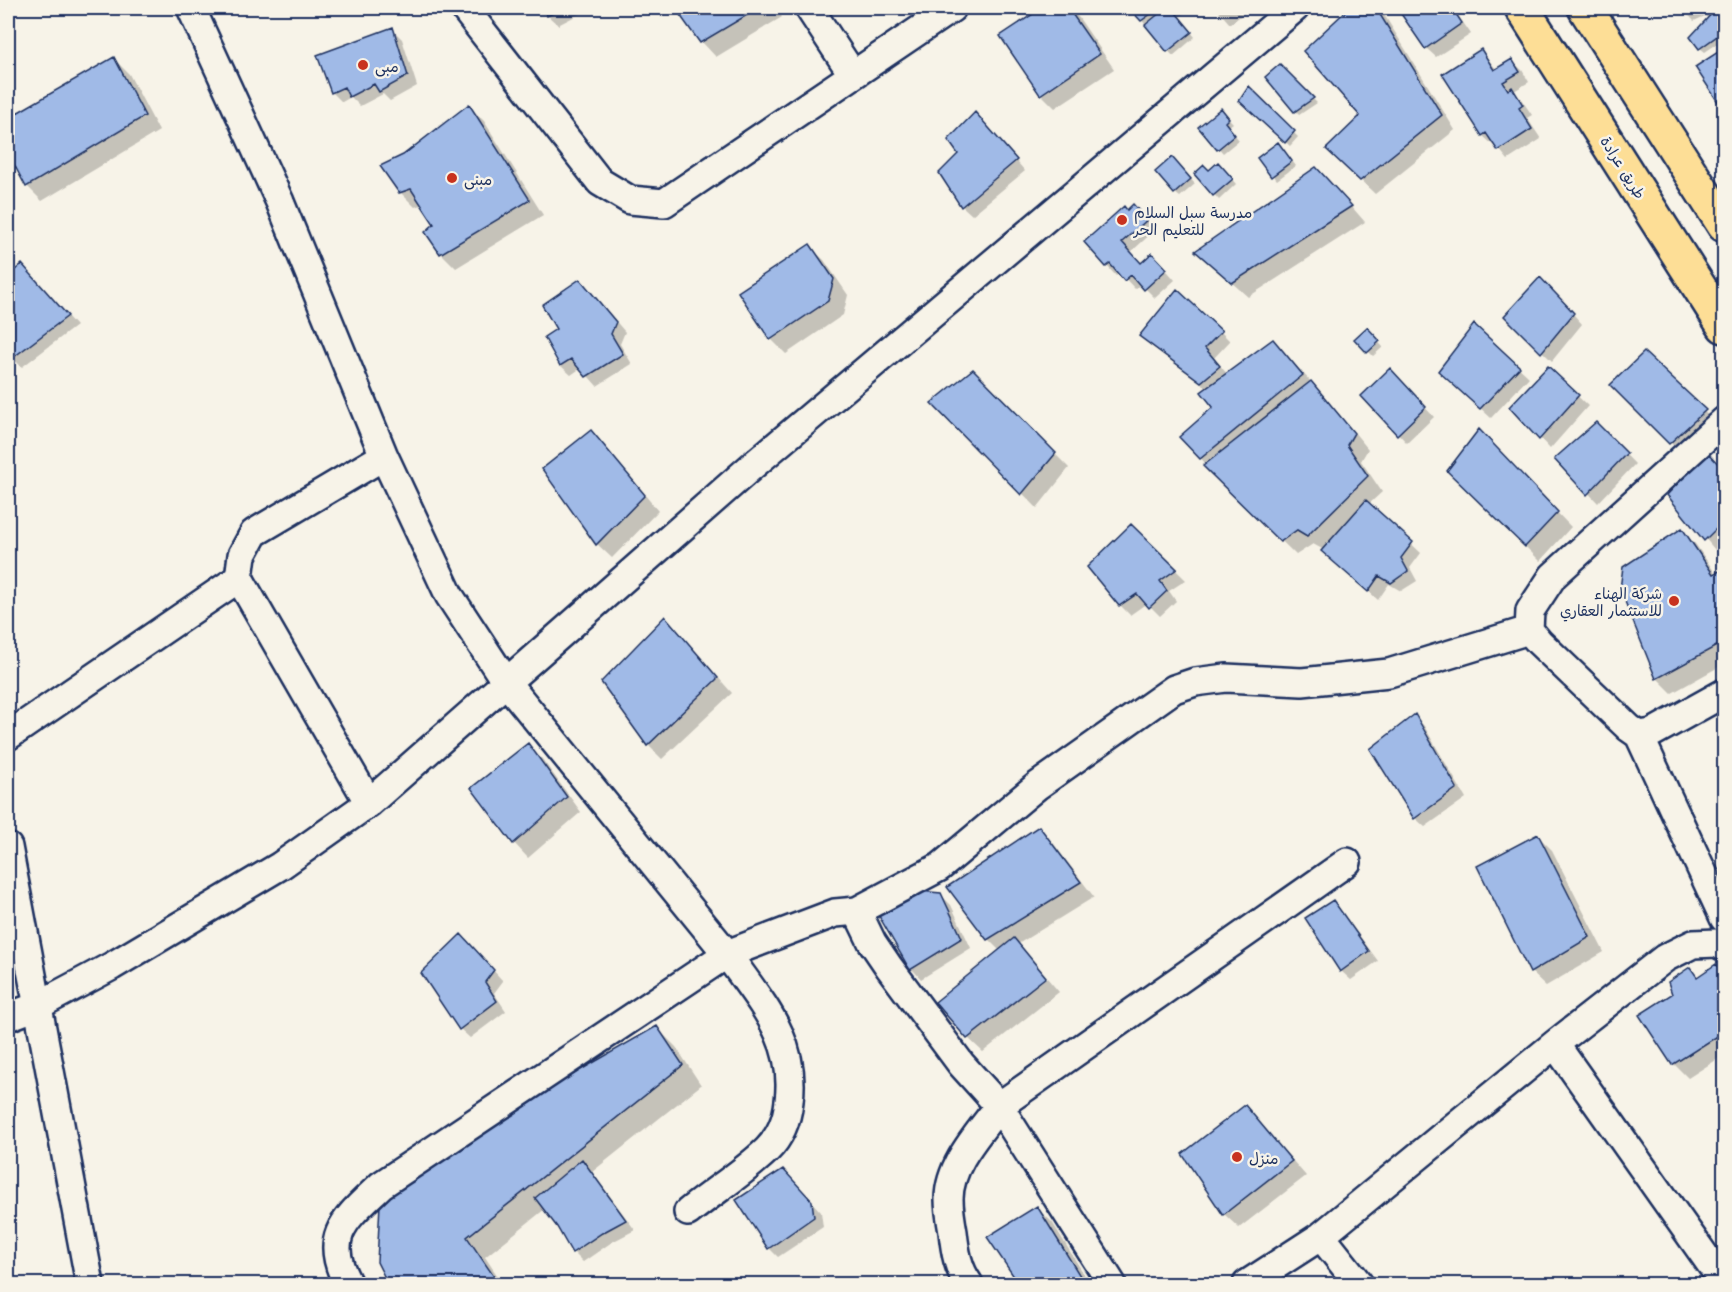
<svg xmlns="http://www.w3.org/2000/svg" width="1732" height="1292" font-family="'Playpen Sans','Playpen Sans Arabic',sans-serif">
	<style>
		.shadow { fill: #0003 }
		.building { fill: #a0bae7; stroke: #1b2f5e; stroke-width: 1.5 }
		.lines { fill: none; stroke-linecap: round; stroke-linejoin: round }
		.minor-casing { stroke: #1b2f5e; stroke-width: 32 }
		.primary-casing { stroke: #1b2f5e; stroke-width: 38 }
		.minor { stroke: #f7f3e8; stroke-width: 27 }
		.primary { stroke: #fdde96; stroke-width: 33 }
		.poi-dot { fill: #c8321e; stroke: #f7f3e8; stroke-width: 2 }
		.labels { text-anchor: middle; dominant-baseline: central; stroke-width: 5; stroke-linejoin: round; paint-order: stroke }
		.poi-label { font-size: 15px; fill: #1b2f5e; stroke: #f7f3e8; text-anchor: start }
		.street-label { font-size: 15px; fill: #1b2f5e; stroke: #f7f3e8 }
	</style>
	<rect width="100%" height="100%" fill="#f7f3e8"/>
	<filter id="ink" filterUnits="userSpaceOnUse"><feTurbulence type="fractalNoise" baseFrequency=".0167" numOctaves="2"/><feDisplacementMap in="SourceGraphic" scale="12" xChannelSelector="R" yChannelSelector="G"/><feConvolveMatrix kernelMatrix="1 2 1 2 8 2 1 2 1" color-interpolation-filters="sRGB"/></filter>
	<g filter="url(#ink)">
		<path class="shadow" d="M545,8H591L558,25L548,16Z
			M677,8H776L782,17L716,57L702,42Z
			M1045,8H1051L1054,11L1059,8H1068L1079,18L1114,69L1055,108L1041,94L1002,36Z
			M1131,8H1189L1190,9L1179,17L1195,37L1173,56Z
			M1216,8H1251L1230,24Z
			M1352,8H1380L1455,130L1375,194L1328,149L1362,116L1305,51Z
			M1399,8H1453L1471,34L1436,57L1426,48Z
			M1682,8H1724V15L1722,17L1724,21V39L1705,52L1700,48L1709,19L1705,16L1694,21Z
			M392,29L402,39L417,86L390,101L383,94L360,106L351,97L342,102L332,92Z
			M1481,51L1497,70L1512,61L1522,70L1529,82L1514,91L1521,99L1532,115L1527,118L1541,139L1508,160L1495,144L1493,145L1483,136L1444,74Z
			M1718,54L1724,61V108L1723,107Z
			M114,59L129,74L159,131L42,201L27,186L8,150V120Z
			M1280,66L1317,103L1299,115L1295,111Z
			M1249,89L1298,137L1290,146L1241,101Z
			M469,106L484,121L543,215L456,268L441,253L436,224L423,204L415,207L400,192L403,157Z
			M1221,110L1233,123L1228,127L1239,140L1223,153L1200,127Z
			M984,124L1025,171L972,215L962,206L960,155Z
			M1282,148L1296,166L1277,180L1259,158Z
			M1177,163L1195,184L1180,197L1175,193Z
			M1222,168L1236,184L1219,200L1196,174Z
			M1331,183L1365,222L1248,297L1212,265Z
			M1127,212L1143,216L1155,230L1131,252L1142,264L1162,265L1175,280L1155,298L1141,284L1135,289L1120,273L1116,276L1107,266Z
			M809,246L824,260L848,295L843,315L786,354L771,339Z
			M22,266L76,326L22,367L12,358L8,348V278Z
			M1550,288L1582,324L1552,361L1506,316Z
			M590,291L625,332L620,344L632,364L597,386L581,368L571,375L561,366L546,338L558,330Z
			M1474,326L1529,377L1491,418L1450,380Z
			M1367,330L1383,347L1373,356L1356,339Z
			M1221,332L1230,341L1214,358L1227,374L1273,341L1326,398L1368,449L1361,461L1382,492L1369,504L1421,553L1410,568L1417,581L1401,591L1389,584L1378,600L1324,550L1313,544L1296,555L1205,466L1207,465L1181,437L1215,408L1208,388L1150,345L1141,336Z
			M1644,355L1714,421L1680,452L1612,385Z
			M1548,368L1588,406L1550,449L1511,407Z
			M973,371L1069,468L1037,508L934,403Z
			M1399,380L1434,417L1407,443L1363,396Z
			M1596,424L1635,464L1598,503L1556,459Z
			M591,432L605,446L658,511L612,558L597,544L544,469Z
			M1493,446L1571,527L1540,561L1449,471Z
			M1707,454L1724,472V540L1715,550L1669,495Z
			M1131,526L1186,580L1169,591L1176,601L1160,616L1147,603L1130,615L1120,605Z
			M1682,530L1696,545L1716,574L1724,571V664L1672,693L1657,678L1622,589Z
			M665,618L732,693L662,759L648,745Z
			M1415,716L1424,726L1466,798L1425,827L1415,818Z
			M528,745L542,759L581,812L528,858L514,843Z
			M1038,828L1053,843L1094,897L1018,944L1059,992L983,1052L968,1038L1000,951L988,939Z
			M1538,836L1552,850L1604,952L1546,986L1531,972Z
			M941,895L951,905L971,948L921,979L912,969L881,917Z
			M1332,902L1342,912L1378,961L1351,980L1341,971Z
			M470,945L503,981L494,993L506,1011L470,1038L460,1029Z
			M1716,966L1724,975V1055L1688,1078L1674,1064V995L1690,969L1699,978Z
			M657,1028L676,1047L701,1085L592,1172L635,1230L612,1242L583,1262L573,1252L558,1226L545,1209L485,1257L503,1284H389L379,1261Z
			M1259,1122L1306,1176L1239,1228L1224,1214Z
			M792,1181L821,1212L823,1227L778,1257L769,1248Z
			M1037,1208L1052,1222L1090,1284H1020L989,1238Z"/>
		<path class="building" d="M544,8H564L547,16Z
			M675,8H759L700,43Z
			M1042,8H1052L1053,9L1056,8H1068L1100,54L1040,95L1000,36Z
			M1129,8H1159L1141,21Z
			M1166,8H1172L1192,32L1167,52L1145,25Z
			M1349,8H1376L1442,115L1360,181L1326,149L1360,116L1303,51Z
			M1397,8H1452L1462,23L1425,49Z
			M1716,9L1724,21V31L1699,49L1690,37Z
			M393,27L408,76L379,92L374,84L349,97L344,87L331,93L317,55Z
			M1481,49L1494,70L1512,59L1520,72L1503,82L1508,90L1512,87L1523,105L1519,108L1532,129L1498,151L1486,133L1482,136L1442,74Z
			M1718,52L1724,62V106L1722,108L1695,67Z
			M114,57L145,116L26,187L8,153V118Z
			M1280,64L1314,98L1294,112L1265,77Z
			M1249,86L1295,131L1285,143L1239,101Z
			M469,104L530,200L440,254L425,232L434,224L411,189L399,193L380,166L403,155Z
			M1221,108L1229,118L1225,122L1235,135L1217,150L1198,127Z
			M975,112L1017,160L961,207L939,173L958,154L948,140Z
			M1278,142L1292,161L1271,177L1257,158Z
			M1172,157L1191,179L1174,194L1155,172Z
			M1218,162L1233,179L1213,196L1194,174L1204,165L1209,170Z
			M1316,167L1352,206L1232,283L1195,251Z
			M1133,204L1147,220L1122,242L1141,263L1152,253L1167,269L1144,290L1131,275L1124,281L1110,264L1106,267L1084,242L1124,206L1127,210Z
			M810,244L834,279L828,301L770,340L738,292Z
			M22,264L68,316L11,359L8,351V276Z
			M1540,277L1574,313L1541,353L1504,316Z
			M580,279L616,322L611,334L623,354L586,377L571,359L560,366L544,337L556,329L542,305Z
			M1177,289L1222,331L1205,348L1220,366L1201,382L1139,336Z
			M1474,324L1520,367L1480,409L1438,371Z
			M1367,327L1380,341L1367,353L1354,339Z
			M1273,339L1303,375L1200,459L1179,437L1213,407L1201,392Z
			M1644,352L1706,410L1669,444L1610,385Z
			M1548,366L1579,395L1539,440L1509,407Z
			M1390,368L1426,407L1397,435L1361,396Z
			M973,369L1056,453L1021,495L931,403Z
			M1311,381L1354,433L1347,445L1368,476L1307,536L1297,530L1280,542L1203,466Z
			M1596,422L1627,453L1587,495L1554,459Z
			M1479,429L1558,512L1525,547L1447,471Z
			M591,430L645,495L596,545L542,469Z
			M1707,452L1724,470V521L1704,541L1667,495Z
			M1366,500L1413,542L1401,558L1408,571L1391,583L1379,576L1368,592L1321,551Z
			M1131,524L1177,569L1160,581L1167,591L1149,608L1137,594L1119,606L1087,567Z
			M1682,528L1713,574L1724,569V642L1656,679L1620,589L1623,567Z
			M665,616L718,678L647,746L601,682Z
			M1415,714L1457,788L1414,819L1370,749Z
			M528,743L567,797L513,844L471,788Z
			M1039,826L1081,882L987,940L947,887Z
			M1538,834L1590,937L1530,973L1477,866Z
			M919,891L941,893L962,938L910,970L879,916Z
			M1333,900L1369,951L1340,972L1305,918Z
			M461,934L494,970L485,982L497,1001L459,1030L421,973Z
			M1014,938L1046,977L967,1039L935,1002Z
			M1716,964L1724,977V1032L1672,1065L1639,1015L1672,994L1668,982L1690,967L1697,977Z
			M657,1026L683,1065L467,1237L499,1284H388L377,1262L381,1185Z
			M1245,1105L1292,1161L1223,1215L1182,1154Z
			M582,1159L626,1220L602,1233L572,1253L557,1227L535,1198Z
			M783,1169L812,1201L814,1217L768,1249L736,1200Z
			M1037,1206L1085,1284H1039L1037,1281L1032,1284H1019L987,1237Z"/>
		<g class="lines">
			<defs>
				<path id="minor" d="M191,8L280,202L384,456L449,595L506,682L727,954L835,913L857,911L872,942L889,967L961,1064L999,1106L1112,1284
					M464,8L600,182L630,200L664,203L952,8
					M809,8L853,75
					M239,578L369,803
					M1529,630L1530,611L1553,576L1724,421
					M1639,735L1724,918
					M8,736L239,578L242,555L254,533L384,456
					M8,847L90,1284
					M857,911L940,867L1037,786L1174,689L1195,682L1226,678L1302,682L1389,673L1529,630L1539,642L1629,728L1639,735L1652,733L1724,693
					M8,1017L37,1006L112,966L280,866L369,803L751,467L1295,8
					M1555,1044L1724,1283
					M1321,1236L1359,1284
					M348,1284C321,1235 347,1218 381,1185L727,954C760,1002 797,1039 789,1101C787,1120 781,1136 767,1150C743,1173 714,1191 688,1212
					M969,1284C958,1269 955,1251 953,1232C951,1221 949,1210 949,1199C949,1164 980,1132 999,1106L1347,862
					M1247,1284L1321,1236L1555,1044L1665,958L1693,944L1717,943L1724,947"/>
				<path id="primary" d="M1522,8L1724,326
					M1585,8L1724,225"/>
			</defs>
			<use href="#minor" class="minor-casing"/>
			<use href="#primary" class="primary-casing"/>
			<use href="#minor" class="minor"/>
			<use href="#primary" class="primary"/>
		</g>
	</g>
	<g class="poi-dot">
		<circle cx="363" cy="65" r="6"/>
		<circle cx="452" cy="178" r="6"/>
		<circle cx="1122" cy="220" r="6"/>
		<circle cx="1674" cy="601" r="6"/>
		<circle cx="1237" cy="1157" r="6"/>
	</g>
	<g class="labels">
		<g class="poi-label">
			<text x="375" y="65">مبى</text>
			<text x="464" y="178">مبنى</text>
			<text x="1134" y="211">مدرسة سبل السلام<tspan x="1134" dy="17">للتعليم الحر</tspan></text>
			<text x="1662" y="592" text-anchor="end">شركة الهناء<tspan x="1662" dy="17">للاستثمار العقاري</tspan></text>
			<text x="1249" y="1157">منزل</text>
		</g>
		<g class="street-label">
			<text transform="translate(1624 167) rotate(58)">طريق عرادة</text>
		</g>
	</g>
	<rect width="1732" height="1292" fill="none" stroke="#f7f3e8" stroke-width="30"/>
	<rect x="15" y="15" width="1702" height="1262" fill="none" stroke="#1b2f5e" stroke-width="2" filter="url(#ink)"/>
</svg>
